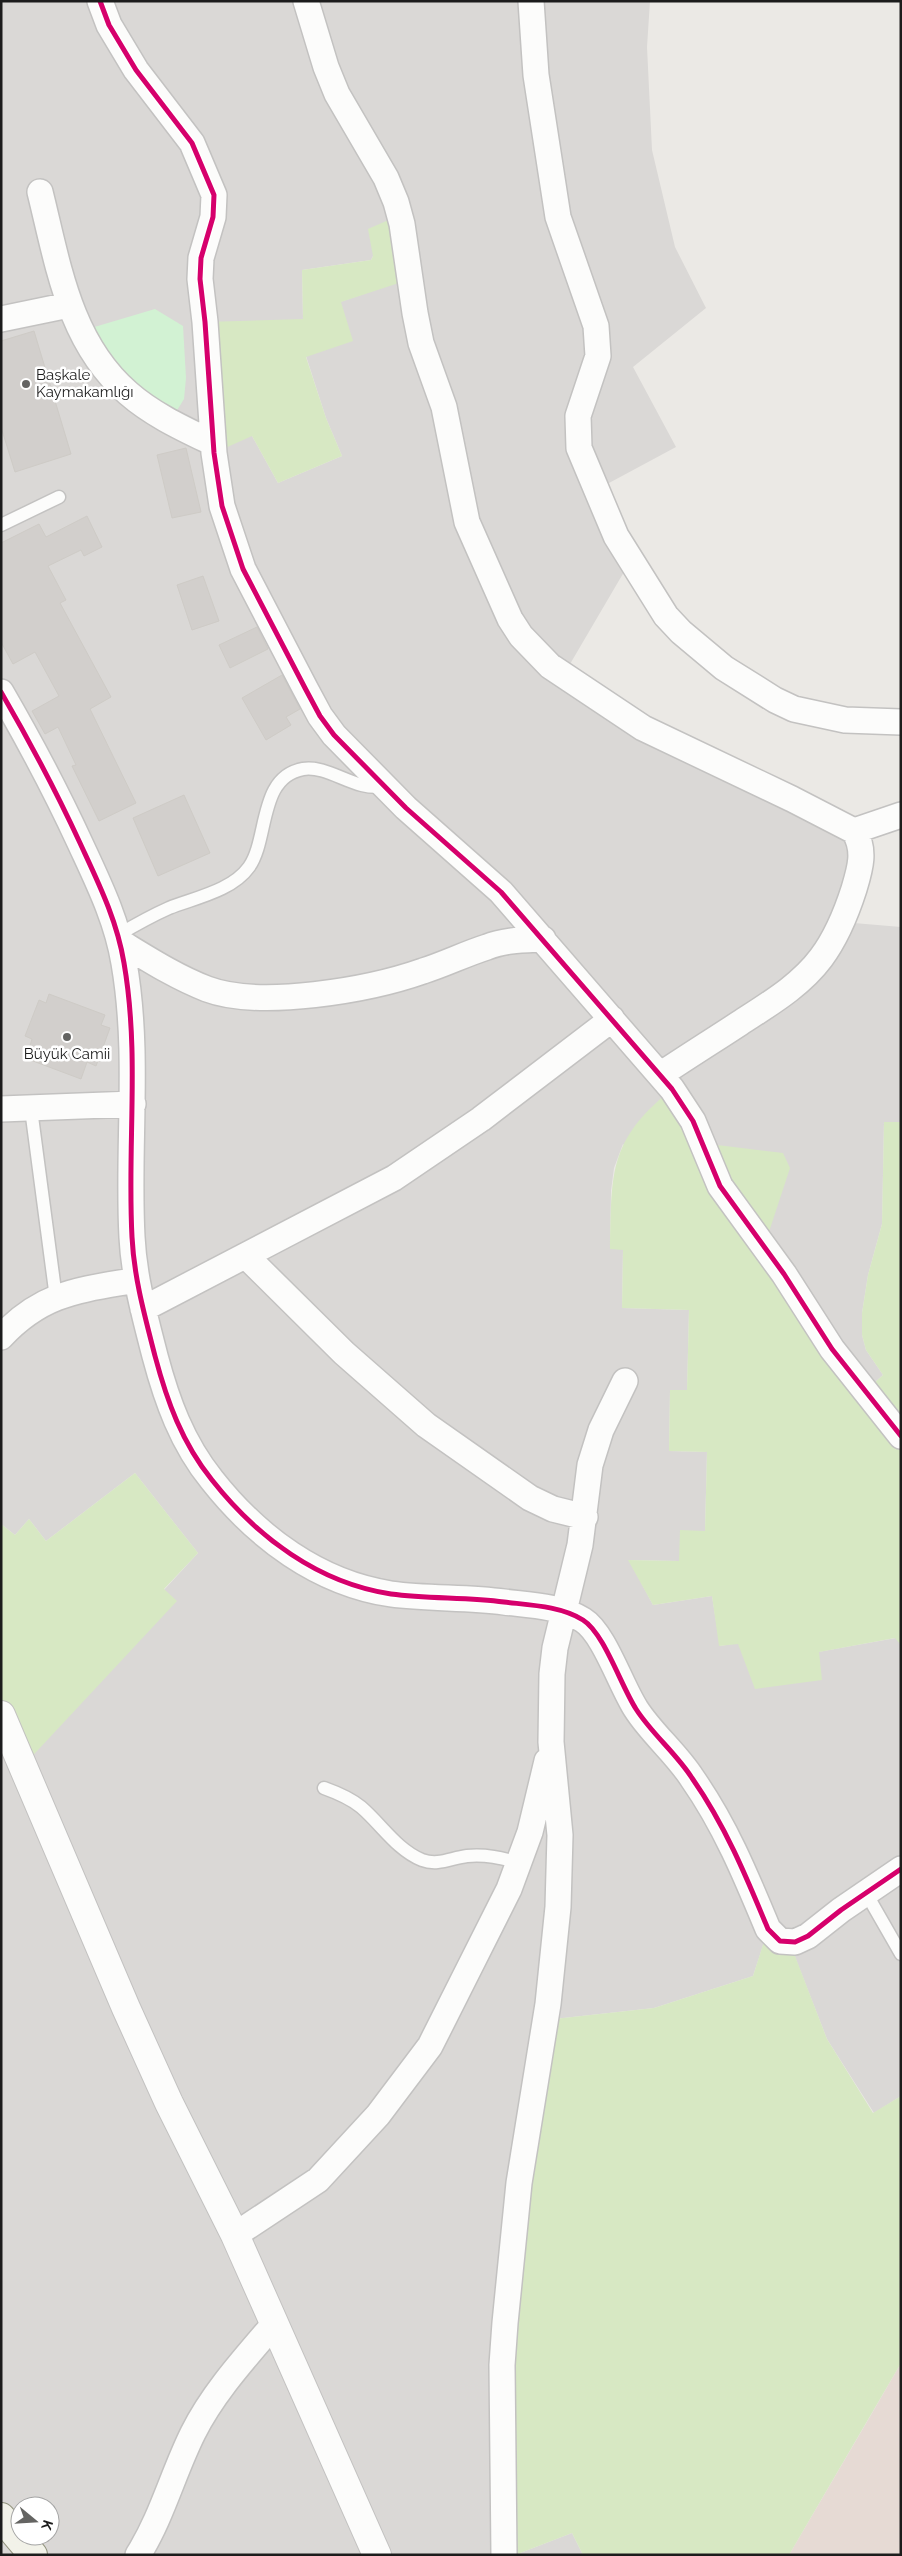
<svg xmlns="http://www.w3.org/2000/svg" width="902" height="2556" font-family="Raleway,sans-serif">
	<style>
		.residential { fill: #dad8d6; fill-rule: evenodd }
		.military { fill: #e6dad4 }
		.grass { fill: #d7e8c3 }
		.park { fill: #d2f2d3 }
		.building { fill: #d2cfcc; stroke: #cecbc6 }
		.lines { fill: none; stroke-linecap: round; stroke-linejoin: round }
		.service-casing { stroke: #c3c2c1; stroke-width: 15 }
		.minor-casing { stroke: #c3c2c1; stroke-width: 28 }
		.tertiary-casing { stroke: #c3c2c1; stroke-width: 30 }
		.secondary-casing { stroke: #92947e; stroke-width: 30 }
		.service { stroke: #fcfcfb; stroke-width: 12 }
		.minor { stroke: #fcfcfb; stroke-width: 25 }
		.tertiary { stroke: #fcfcfb; stroke-width: 28 }
		.secondary { stroke: #f2f2e9; stroke-width: 28 }
		.cycleway-casing { stroke: #fff; stroke-width: 8 }
		.cycleway { stroke: #d6006c; stroke-width: 5 }
		.poi-dot { fill: #646462; stroke: #fff; stroke-width: 2 }
		.labels { text-anchor: middle; dominant-baseline: central; stroke-width: 5; stroke-linejoin: round; paint-order: stroke }
		.poi-label { font-size: 15px; fill: #1c1c1c; stroke: #fff; text-anchor: start }
	</style>
	<rect width="100%" height="100%" fill="#ebe9e5"/>
	<path class="residential" d="M1,1H650L647,47L652,150L675,247L706,308L633,367L676,447L596,490L631,560L563,676L854,831L842,922L901,927V1122H884L882,1224L868,1275L862,1313V1335L866,1350L883,1375L865,1391L623,1144L614,1168L611,1191L610,1249H623L622,1308L689,1310L687,1391H670L669,1451L707,1452L705,1531L680,1561L629,1560L653,1605L712,1596L720,1646L738,1643L818,1652L896,1638L901,1645V2096L874,2113L827,2039L790,1944L768,1930L753,1976L654,2008L545,2020L504,2555H1V1715L176,1601L164,1590L198,1553L135,1473L46,1541L29,1519L15,1535L1,1524ZM373,256L411,278L340,302L306,356L326,418L342,456L278,483L252,436L303,319L302,270L371,260ZM20,2506H50V2536H20Z
		M572,2533L583,2555H515Z"/>
	<path class="military" d="M901,2363V2555H789L871,2415Z"/>
	<path class="grass" d="M400,215L411,279L341,302L353,341L306,357L326,418L342,456L278,483L252,436L214,453L205,322L303,319L302,270L371,260L373,256L368,229Z
		M672,1089L701,1143L783,1153L790,1168L764,1247L865,1391L883,1375L866,1350L862,1335V1313L868,1275L882,1224L884,1122H901V1645L895,1638L819,1652L822,1680L755,1689L738,1644L719,1646L712,1596L653,1605L628,1560L679,1561L680,1530L705,1531L707,1452L669,1451L670,1390H687L689,1310L622,1308L623,1250L610,1249C612,1172 608,1141 672,1089Z
		M135,1473L198,1553L164,1589L177,1601L24,1765L1,1715V1524L15,1535L29,1519L46,1541Z
		M768,1929L790,1943L827,2039L873,2113L901,2096V2363L789,2555H583L572,2533L515,2555L502,2446L545,2020L654,2008L753,1976Z"/>
	<path class="park" d="M155,309L183,326L186,378L184,399L176,412L124,377L91,328Z"/>
	<path class="building" d="M34,331L71,454L15,472L1,427V341Z
		M186,448L201,512L172,518L157,455Z
		M87,516L102,547L84,556L81,550L48,566L66,600L60,603L111,697L90,709L136,803L99,821L72,766L76,765L58,727L45,734L32,711L59,696L35,652L13,664L1,642V543L39,524L46,537Z
		M203,576L219,621L192,630L177,585Z
		M257,627L268,649L230,668L219,645Z
		M282,675L300,709L286,717L291,725L266,740L242,698Z
		M184,795L210,853L158,876L133,818Z
		M49,994L105,1015L101,1025L110,1028L96,1066L87,1062L81,1079L33,1061L37,1052L29,1049L32,1039L25,1036L39,1000L46,1003Z"/>
	<g class="lines">
		<defs>
			<path id="service" d="M1,525L59,497
				M118,935C135,925 151,916 169,908C194,898 232,891 249,867C269,839 258,777 303,769C330,765 355,792 384,786
				M31,1109L56,1298
				M324,1788C338,1793 350,1798 361,1807C381,1824 397,1850 422,1860C438,1866 451,1858 467,1856C485,1854 502,1858 520,1863
				M866,1893L901,1954"/>
			<path id="minor" d="M100,1L109,25L136,70L192,143L214,195L213,217L201,258L200,279L205,322L214,453L222,506L243,569L305,688L320,716L334,735L406,808L501,892L672,1089L693,1121L720,1186L784,1274L832,1349L901,1436
				M306,1L326,67L337,94L386,178L396,202L402,224L415,313L421,343L444,407L467,522L510,619L521,636L550,666L643,728L792,799L854,831C866,850 860,869 854,889C846,914 836,938 821,958C800,986 769,1004 740,1023C714,1040 687,1057 660,1075
				M531,1L536,75L558,217L596,326L598,356L578,416L579,448L616,536L666,616L681,632L724,668L775,700L794,709L845,720L901,722
				M40,192C58,264 69,342 128,393C153,415 184,429 213,443
				M1,319L69,305
				M1,692C30,742 56,791 80,843C98,882 117,920 124,963C140,1055 127,1146 132,1237C134,1278 145,1317 155,1356C167,1401 182,1443 212,1480C257,1537 318,1583 391,1594C429,1599 467,1597 504,1602C529,1605 561,1606 583,1620C604,1633 621,1686 636,1709C652,1734 676,1753 692,1778C725,1825 746,1876 768,1929L780,1941L795,1942L808,1936L841,1910L901,1869
				M854,831L901,815
				M120,942C148,959 176,977 207,989C260,1009 369,990 423,971C445,964 465,954 487,947C504,940 524,940 543,939
				M1,1109L133,1104
				M246,1256L344,1353L426,1425L530,1498L553,1509L585,1517
				M143,1309L394,1178L481,1119L612,1019
				M1,1337C43,1292 80,1290 137,1280
				M235,2235L318,2180L378,2115L430,2046L509,1889L530,1832L547,1761
				M138,2555C162,2517 173,2473 193,2433C213,2393 245,2358 274,2324
				M504,2555L502,2365L505,2323L519,2183L548,2004L558,1907L560,1835L551,1742L552,1674L555,1648L580,1545L590,1465L601,1430L625,1381"/>
			<path id="tertiary" d="M1,1715L126,2008L169,2103L235,2235L377,2555"/>
			<path id="secondary" d="M1,2517L33,2555"/>
		</defs>
		<use href="#service" class="service-casing"/>
		<use href="#minor" class="minor-casing"/>
		<use href="#tertiary" class="tertiary-casing"/>
		<use href="#secondary" class="secondary-casing"/>
		<use href="#service" class="service"/>
		<use href="#minor" class="minor"/>
		<use href="#tertiary" class="tertiary"/>
		<use href="#secondary" class="secondary"/>
		<defs>
			<path id="cycleway" d="M100,1L109,25L136,70L192,143L214,195L213,217L201,258L200,279L205,322L214,453L222,506L243,569L305,688L320,716L334,735L406,808L501,892L672,1089L693,1121L720,1186L784,1274L832,1349L901,1436
				M1,692C30,742 56,791 80,843C98,882 117,920 124,963C140,1055 127,1146 132,1237C134,1278 145,1317 155,1356C167,1401 182,1443 212,1480C257,1537 318,1583 391,1594C429,1599 467,1597 504,1602C529,1605 561,1606 583,1620C604,1633 621,1686 636,1709C652,1734 676,1753 692,1778C725,1825 746,1876 768,1929L780,1941L795,1942L808,1936L841,1910L901,1869"/>
		</defs>
		<use href="#cycleway" class="cycleway-casing"/>
		<use href="#cycleway" class="cycleway"/>
	</g>
	<g class="poi-dot">
		<circle cx="26" cy="384" r="5"/>
		<circle cx="67" cy="1037" r="5"/>
	</g>
	<g class="labels">
		<g class="poi-label">
			<text x="36" y="375">Başkale<tspan x="36" dy="17">Kaymakamlığı</tspan></text>
			<text x="67" y="1054" text-anchor="middle">Büyük Camii</text>
		</g>
	</g>
	<rect width="902" height="2556" fill="none" stroke="#1c1c1c" stroke-width="5"/>
	<g transform="translate(35 2521) rotate(108)"><circle r="24" fill="#ffffff" stroke="#a4a4a4"/>
	<path d="M0-4L9 19L0 12L-9 19Z" fill="#646462"/>
	<text y="-8" font-size="14" font-weight="bold" text-anchor="middle" fill="#1c1c1c">K</text>
	</g>
</svg>
